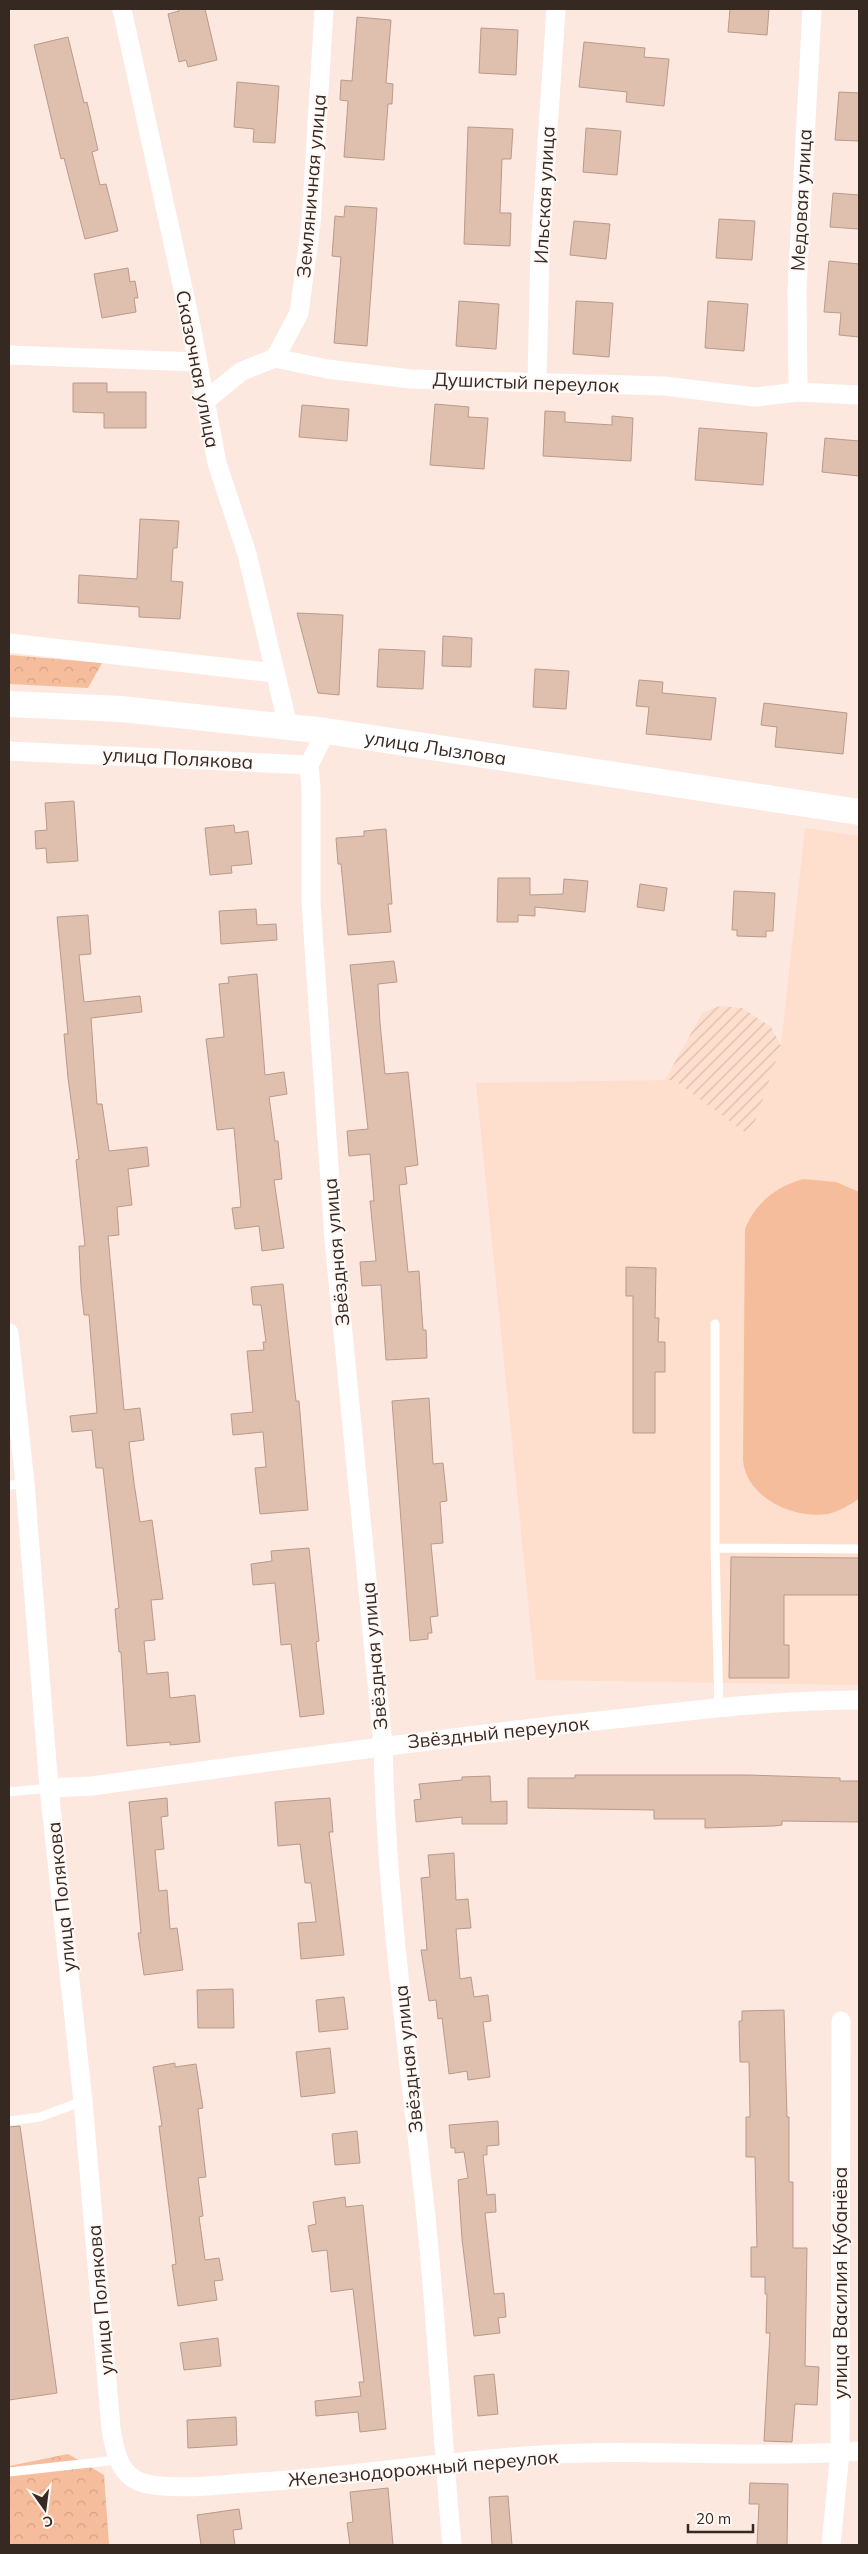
<svg xmlns="http://www.w3.org/2000/svg" width="868" height="2554" font-family="Mulish,sans-serif">
	<style>
		.built { fill: #fedecd }
		.industrial { fill: url(#industrial-furrows) }
		.forest { fill: url(#forest-crowns) }
		.garden { fill: #f6bd9c }
		.building { fill: #dfbfae; stroke: #b99b8a }
		.lines { fill: none; stroke-linecap: round; stroke-linejoin: round }
		.lane { stroke: #fff; stroke-width: 9 }
		.street { stroke: #fff; stroke-width: 19 }
		.secondary { stroke: #fff; stroke-width: 26 }
		.labels { text-anchor: middle; dominant-baseline: central; stroke-width: 4; stroke-linejoin: round; paint-order: stroke }
		.street-label { font-size: 19px; fill: #352922; stroke: #fff8f5 }
	</style>
	<defs>
		<pattern id="industrial-furrows" width="10" height="10" patternUnits="userSpaceOnUse" patternTransform="scale(1.25)"><rect width="10" height="10" fill="#fedecd"/><path d="M-1 1l2-2M0 10L10 0M9 11l2-2" fill="none" stroke="#dabeb0"/></pattern>
		<pattern id="forest-crowns" width="20" height="18" patternUnits="userSpaceOnUse" patternTransform="scale(1.25)"><rect width="20" height="18" fill="#f6bd9c"/><path d="M2 6a3 3 0 1 1 6 0M12 15a3 3 0 1 1 6 0" fill="none" stroke="#d4a286"/></pattern>
	</defs>
	<rect width="100%" height="100%" fill="#fce8de"/>
	<path class="built" d="M805,828L859,836V1685L536,1680L476,1083L674,1080L750,1136L781,1046Z"/>
	<path class="industrial" d="M720,1006L742,1008L771,1027L781,1046L750,1136L674,1080H665L703,1012Z"/>
	<path class="forest" d="M9,655L102,663L88,688L9,684Z
		M68,2454L104,2475L109,2545H9V2466Z"/>
	<path class="garden" d="M803,1179L836,1182L859,1192V1499C849,1505 840,1511 828,1514C794,1519 746,1498 743,1460L745,1229C756,1202 776,1187 803,1179Z"/>
	<path class="building" d="M178,9H205L217,60L188,67L186,60L179,62L168,14L179,11Z
		M730,9H769L767,35L728,32Z
		M357,17L391,20L386,83L393,84L392,104H388L384,160L344,157L348,101L340,100L341,80L352,81Z
		M481,28L518,30L516,75L479,73Z
		M68,37L84,103L87,102L98,150L92,152L100,185L106,184L118,231L85,239L64,158L61,159L34,45Z
		M584,42L645,48L644,57L669,59L664,106L626,102L627,92L579,87Z
		M237,82L279,86L275,143L253,142L254,129L234,127Z
		M839,92L859,93V141L835,140Z
		M468,127L513,129L511,159H502L500,213H511L510,246L464,244Z
		M586,128L621,131L617,175L583,172Z
		M833,193L859,195V229L830,227Z
		M345,206L377,208L367,346L334,343L341,257L332,256L335,216L344,217Z
		M719,219L755,221L752,260L716,258Z
		M574,221L610,224L606,259L570,255Z
		M829,261L859,264V337L839,335L841,313L824,312Z
		M128,268L130,282L135,281L138,298H134L136,312L102,318L94,274Z
		M459,301L499,304L496,349L456,346Z
		M576,301L613,303L609,357L573,354Z
		M708,301L748,304L744,351L705,348Z
		M73,383H107V392H146V428H104V413L73,412Z
		M435,404L469,407L468,417L488,418L484,469L430,465Z
		M302,405L349,409L347,441L299,437Z
		M545,411L565,412V422L612,425V416L633,418L631,461L543,456Z
		M699,428L767,433L763,485L695,480Z
		M825,438L859,441V476L822,472Z
		M140,519L179,521L177,548H173L171,581L183,582L180,619L139,617V607L78,603L79,575L137,579Z
		M297,613L343,615L339,695L318,693Z
		M443,636L472,638L471,667L442,666Z
		M379,649L425,651L423,689L377,687Z
		M535,669L569,671L566,709L533,707Z
		M639,680L663,682L662,693L716,698L711,740L646,734L649,707L636,706Z
		M764,703L847,713L843,754L775,747L777,727L761,725Z
		M74,801L78,861L47,863L46,848L36,849L35,831L47,830L45,803Z
		M234,825L235,833L248,831L252,864L231,866L232,873L210,875L205,828Z
		M386,829L392,904H388L391,932L348,935L341,864H338L336,838L364,836V831Z
		M498,878H530V895L563,894L564,879L588,881L585,912L535,907V916L518,915V922H497Z
		M640,884L667,888L664,911L637,907Z
		M734,891L775,893L773,931H766V937L737,936V930H732Z
		M256,909L257,925L276,924L277,940L221,944L219,911Z
		M88,915L91,954L79,955L84,1002L140,996L142,1012L91,1018L97,1104H102L109,1151L147,1147L149,1166L128,1169L132,1205L117,1207L119,1235L108,1236L124,1410L140,1408L144,1440L129,1442L134,1483L140,1522L152,1520L163,1599L151,1600L155,1640L144,1641L147,1674L168,1672L170,1698L195,1695L200,1742L170,1745V1742L127,1746L121,1652H119L115,1609L119,1608L103,1468H96L92,1430L72,1432L70,1416L97,1413L89,1315H84L81,1287L79,1246H85L76,1160L79,1159L68,1078L64,1034H68L57,917Z
		M394,961L397,982L378,984L380,1023L385,1074L408,1072L418,1165L405,1167L407,1184L399,1185L408,1272L419,1271L423,1330H426L427,1358L386,1360L381,1285L362,1286L360,1262L376,1261L370,1201H374L370,1154L349,1156L347,1131L368,1129L350,965Z
		M257,974L265,1075L284,1072L287,1094L269,1097L275,1141H278L282,1179L274,1180L284,1248L262,1251L259,1226L235,1229L232,1208L241,1207L234,1128L217,1130L206,1039L224,1037L219,984L229,983L228,977Z
		M626,1267L656,1268L655,1318H659L658,1342H665V1372H655V1433H633V1296H626Z
		M283,1284L296,1401H299L308,1510L260,1514L255,1468L266,1467L263,1432L233,1435L231,1414L253,1412L247,1351L264,1350L263,1342H266L261,1305H253L251,1287Z
		M429,1398L433,1464L443,1463L447,1501L440,1502L443,1543L431,1544L438,1616L430,1617L432,1633H428V1639L410,1641L392,1401Z
		M309,1548L319,1641L316,1642L324,1714L300,1717L291,1644L281,1645L275,1583L253,1585L251,1564L272,1561L271,1551Z
		M731,1557L859,1558V1595H784V1645H789V1678H729Z
		M575,1775H748L840,1778V1781H859V1822L782,1821V1825L774,1826L705,1828V1819H654V1810L528,1808V1778H575Z
		M490,1776L491,1802L507,1801V1824H462V1817L416,1822L414,1800L421,1799L419,1784L462,1780V1777Z
		M167,1798L168,1816L161,1817L164,1849L155,1850L159,1891L167,1890L170,1929L177,1928L183,1970L144,1975L138,1933H141L129,1802Z
		M330,1798L333,1832H329L344,1955L301,1959L298,1923L316,1922L311,1883H305L300,1844L278,1846L275,1802Z
		M454,1853L456,1900L468,1899L471,1928L456,1929L460,1979L471,1977L474,1997L488,1995L491,2021L483,2022L490,2077L468,2080L467,2071L449,2074L442,2018L438,2019L436,2000L429,2001L421,1950H427L421,1878L430,1877L428,1855Z
		M233,1989L234,2028H198L197,1990Z
		M344,1997L348,2029L319,2032L316,2000Z
		M784,2010L787,2117H789V2182H793V2248H807L805,2366L819,2367L817,2405L795,2404L792,2442L764,2441L770,2333H766L767,2294H765V2277H751V2247H757L755,2157H746V2117H750L749,2062H740L739,2021H742V2011Z
		M330,2048L335,2093L301,2097L296,2052Z
		M175,2063V2067L196,2064L203,2108L198,2109L206,2177L198,2178L203,2216L199,2217L205,2260L219,2258L223,2280L214,2281L217,2300L178,2306L172,2265L176,2264L159,2126H162L153,2067Z
		M498,2121L499,2145L487,2146V2155H483L487,2195L495,2194L496,2212L485,2213L494,2294L504,2293L506,2317L498,2318L500,2333L474,2336L462,2239L458,2180L468,2178L464,2152L455,2153V2148H451L449,2125Z
		M20,2126L57,2393L9,2400V2127Z
		M357,2131L360,2163L335,2165L332,2134Z
		M345,2197L346,2207L363,2205L386,2429L360,2432L358,2412L316,2416L315,2401L361,2396L359,2382H364L353,2289L331,2292L327,2250L312,2252L308,2226L316,2224L313,2202Z
		M218,2338L221,2366L184,2370L180,2343Z
		M494,2374L498,2414L478,2416L474,2376Z
		M236,2417L237,2445L188,2448L187,2420Z
		M750,2483L788,2484L787,2545H757L759,2504H749Z
		M388,2488L393,2545H350L347,2523L353,2522L350,2492Z
		M508,2496L512,2545H492L489,2497Z
		M239,2509L242,2529L233,2530L235,2545H201L197,2515Z"/>
	<g class="lines">
		<path class="lane" d="M715,1324V1548
			M9,1485L25,1484
			M719,1708L715,1548L859,1549
			M9,1792L49,1788
			M9,2121L40,2117L83,2101
			M9,2472L117,2460"/>
		<path class="street" d="M122,9L189,316L217,463L247,554L288,726
			M9,355L197,362
			M275,358L299,313L311,224L324,9
			M537,381L540,249L556,9
			M798,392L797,289L812,9
			M206,400L242,371L275,358L327,369L411,379L664,386L755,397L798,392L859,395
			M9,643L275,673
			M9,751L309,765L326,731
			M309,765L311,788V903L334,1240L383,1745C386,1898 408,2048 424,2199C437,2314 441,2430 452,2545
			M9,1333L25,1484L49,1788L83,2101L111,2429C115,2452 119,2478 147,2484C178,2490 214,2485 245,2483C344,2478 441,2461 540,2455C646,2448 753,2459 859,2451
			M49,1788L92,1786C251,1764 410,1742 569,1724C666,1714 762,1700 859,1700
			M831,2545L840,2452L841,2021"/>
		<path class="secondary" id="s1" d="M9,704L121,709L326,731L859,812"/>
	</g>
	<g class="labels">
		<g class="street-label">
			<text transform="translate(311 186) rotate(-85)">Земляничная улица</text>
			<text transform="translate(544 195) rotate(-87)">Ильская улица</text>
			<text transform="translate(801 200) rotate(-87)">Медовая улица</text>
			<text transform="translate(198 369) rotate(79)">Сказочная улица</text>
			<text transform="translate(526 382) rotate(2)">Душистый переулок</text>
			<text stroke="none"><textPath href="#s1" startOffset="429">улица Лызлова</textPath></text>
			<text transform="translate(178 758) rotate(3)">улица Полякова</text>
			<text transform="translate(336 1252) rotate(-95)">Звёздная улица</text>
			<text transform="translate(374 1656) rotate(-95)">Звёздная улица</text>
			<text transform="translate(498 1732) rotate(-6)">Звёздный переулок</text>
			<text transform="translate(61 1897) rotate(-96)">улица Полякова</text>
			<text transform="translate(408 2059) rotate(-96)">Звёздная улица</text>
			<text transform="translate(840 2283) rotate(-90)">улица Василия Кубанёва</text>
			<text transform="translate(100 2300) rotate(-95)">улица Полякова</text>
			<text transform="translate(423 2468) rotate(-5)">Железнодорожный переулок</text>
		</g>
	</g>
	<rect width="868" height="2554" fill="none" stroke="#352922" stroke-width="20"/>
	<g transform="translate(45 2509) rotate(166)" stroke="#fff8f5" stroke-width="4" paint-order="stroke">
	<path d="M0-4L9 19L0 12L-9 19Z" fill="#352922"/>
	<text y="-8" font-size="14" font-weight="bold" text-anchor="middle" fill="#352922">С</text>
	</g>
	<path d="M688 2524v8h65v-8" fill="none" stroke="#352922" stroke-width="2.5"/>
	<text x="696" y="2524" font-size="15" fill="#352922" stroke="#fff8f5" stroke-width="4" paint-order="stroke">20 m</text>
</svg>
